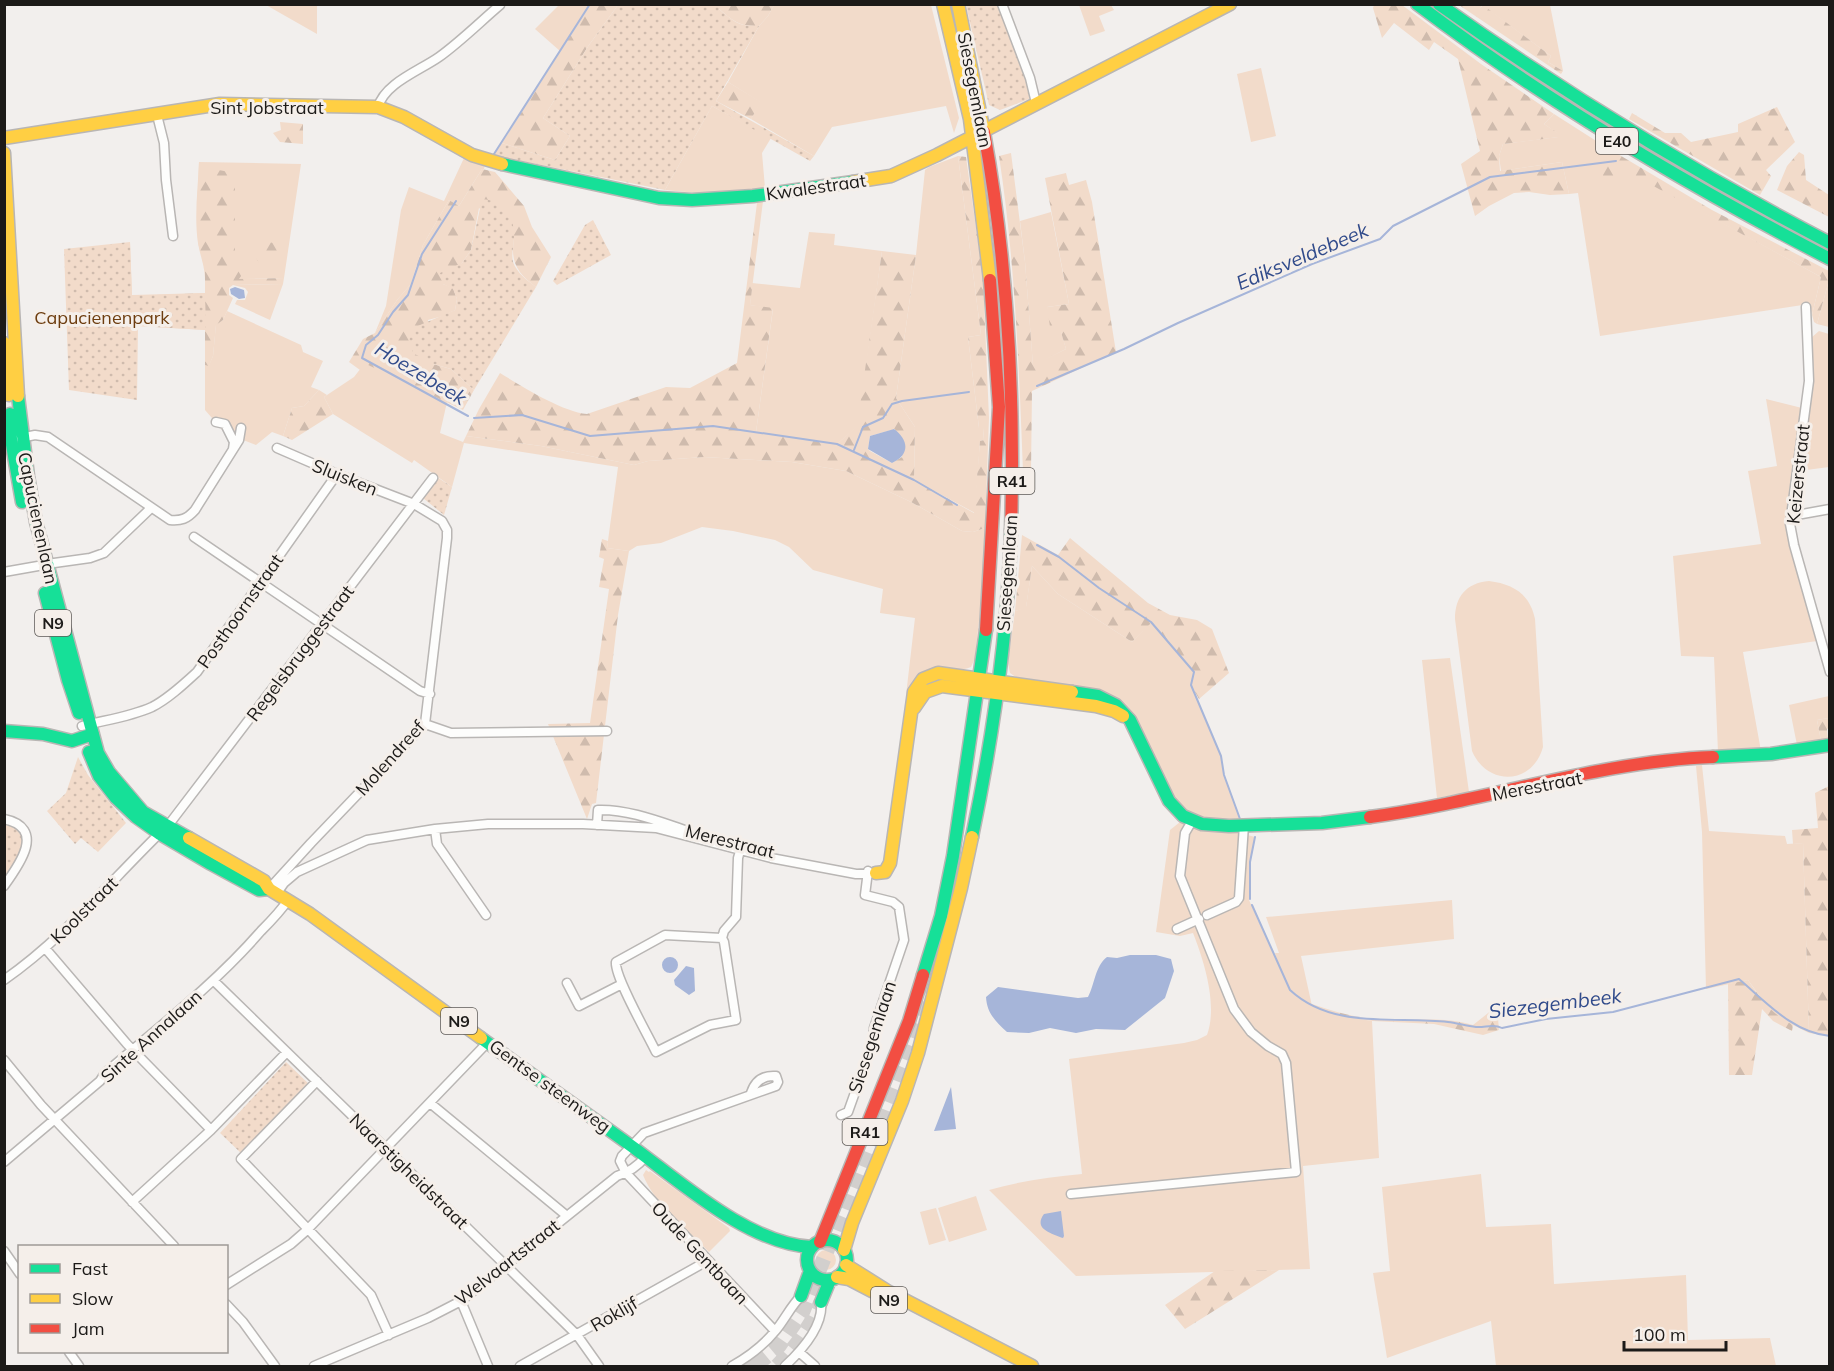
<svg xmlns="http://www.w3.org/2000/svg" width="1834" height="1371" font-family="Mulish,sans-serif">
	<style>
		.grass { fill: #f2dbca }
		.forest { fill: url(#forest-firs); fill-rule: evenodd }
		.park { fill: url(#park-dots) }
		.water { fill: #a6b5d9 }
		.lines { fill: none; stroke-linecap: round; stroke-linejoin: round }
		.stream { stroke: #a6b5d9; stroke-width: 2 }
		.highway-tunnel { stroke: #d2cfcd; stroke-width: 15; stroke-dasharray: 15 8; stroke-linecap: butt }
		.street-casing { stroke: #b9b6b4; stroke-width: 11 }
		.fast-casing { stroke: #b9b6b4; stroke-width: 15 }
		.slow-casing { stroke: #b9b6b4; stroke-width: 15 }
		.jam-casing { stroke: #b9b6b4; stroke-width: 15 }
		.street { stroke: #fdfdfc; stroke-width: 8 }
		.fast { stroke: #16e098; stroke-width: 12 }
		.slow { stroke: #ffcf43; stroke-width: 12 }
		.jam { stroke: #f24e42; stroke-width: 12 }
		.labels { text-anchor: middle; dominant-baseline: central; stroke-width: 6; stroke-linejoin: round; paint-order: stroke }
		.shield { fill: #f5efea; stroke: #5d5a57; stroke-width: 1.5 }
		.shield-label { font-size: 16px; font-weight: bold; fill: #1c1a18 }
		.street-label { font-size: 18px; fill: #1c1a18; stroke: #f5efea }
		.park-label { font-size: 18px; fill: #6d3d0f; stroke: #f5efea }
		.water-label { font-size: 20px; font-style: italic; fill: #314b8b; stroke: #f5efea }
	</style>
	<defs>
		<pattern id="forest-firs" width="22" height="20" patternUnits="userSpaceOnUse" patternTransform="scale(1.5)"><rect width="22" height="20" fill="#f2dbca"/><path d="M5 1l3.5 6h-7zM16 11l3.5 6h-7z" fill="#cfbbad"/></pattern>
		<pattern id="park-dots" width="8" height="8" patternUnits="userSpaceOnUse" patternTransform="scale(1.5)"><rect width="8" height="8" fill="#f2dbca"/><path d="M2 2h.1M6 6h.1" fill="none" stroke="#cfbbad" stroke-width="1.8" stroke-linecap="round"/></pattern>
	</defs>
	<rect width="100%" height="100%" fill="#f2efed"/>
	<path class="grass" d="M266,5H317V34Z
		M559,5H590L560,51L535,29Z
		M774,5H931L959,118L954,133L946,106L832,127L814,156L751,119L760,102L728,82L759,26L768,16Z
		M1079,5H1111L1114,10L1099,16L1105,31L1090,36Z
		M1472,5H1550L1563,71L1548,62L1551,56L1482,5L1479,10Z
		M1261,68L1276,136L1251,142L1237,74Z
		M712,106L771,138L762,153L765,188L697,193L665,190Z
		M1554,114L1601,144L1604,176L1635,175L1821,277L1812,315L1809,304L1600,336L1578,193L1569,194L1562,162L1501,171L1499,156L1503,144L1558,137L1557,133L1544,124Z
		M958,156L981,335L968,337L979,428H983L984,440L980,441L975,513L914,480L915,427L896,398L916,255L925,170L929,167Z
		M464,158L485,164L484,169H482L459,206L449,200L423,245L411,284L397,300L375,333L386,306L401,210L409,187L444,201Z
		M199,162L301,164L284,278L205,280C205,266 200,256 198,243C194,216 198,188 199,162Z
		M1051,212L1069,304L1047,307L1061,331L1066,349L1033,366L1025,262L1020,221Z
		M809,232L835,234L834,245L882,251L858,426L837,444L756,432L773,309L750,305L752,283L800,288Z
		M1829,280V327L1817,324Z
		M283,284L270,320L235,304L237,300H245L248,292L245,288L233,285Z
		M227,311L301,345L303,352L323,361L311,387L319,390L304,406L292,408L283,436L272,432L256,445L225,433L205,410V365H209L213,356L216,324L223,320Z
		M1819,331L1829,334V467L1799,471L1813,374L1811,338Z
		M365,363L447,402L440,433L463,442L466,436L541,446L634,465L648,461L704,457L792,462L846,471L911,502L962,531L973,532L985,528L981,602L975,658L971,667C953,675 932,662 916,679C912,683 909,690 906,695L915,618L880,613L883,589L813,570L789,547L775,540L733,531L702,527L661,543L637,546L629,551L607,548L618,467L464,443L452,487L414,460L412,463L333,414L324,397L354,377Z
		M1766,399L1802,408L1786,522L1817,641L1743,652L1761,751L1718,752L1714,657L1681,656L1673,556L1761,544L1748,471L1777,466Z
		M1032,566L1058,594L1132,642L1151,622L1194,672L1191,685L1221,756L1224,775L1240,819L1220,822L1194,817L1174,800L1124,704C1101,687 1069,687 1041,683C1029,681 1019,680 1010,673L1008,663L1015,611L1026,607Z
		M1489,581C1513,584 1530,594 1535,619L1543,747C1532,786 1487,786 1472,751L1455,619C1455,597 1466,583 1489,581Z
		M1450,658L1469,792L1437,798L1422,660Z
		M1829,696V718L1817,720L1821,741L1797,745L1789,705Z
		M1702,765L1709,831L1785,836L1787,844L1803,843L1809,1033L1777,1017L1764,1002L1748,980L1706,989L1702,832L1696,766Z
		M1180,822L1195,829L1232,831L1255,837L1250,862L1249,900L1278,964L1275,953H1279L1266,917L1452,900L1454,939L1301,956L1312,1006L1337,1015L1372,1021L1379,1158L1303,1166L1310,1269L1076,1276L989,1190C1020,1181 1050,1177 1082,1174L1069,1059L1184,1043L1197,1040L1207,1035C1218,1005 1204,961 1193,933L1180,936L1156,932L1170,830Z
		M646,1170L649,1172L650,1171L729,1228L730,1231L709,1252C687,1229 655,1205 643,1175Z
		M1481,1174L1486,1227L1551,1224L1554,1284L1686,1275L1688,1340L1770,1338L1776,1366H1496L1491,1321L1387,1358L1373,1273L1390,1271L1382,1187Z
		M976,1196L987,1230L949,1242L938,1208Z
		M936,1208L946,1240L929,1245L920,1212Z
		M816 1260a10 10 0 1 1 20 0a10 10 0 1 1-20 0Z"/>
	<path class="forest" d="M590,5H618L589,45L543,118L570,136L555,160L502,143Z
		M719,5H774L768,16L759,26C739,27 733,21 718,8Z
		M1374,5H1402L1481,64L1554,114L1544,124L1558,133L1559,137L1503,144L1499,156L1500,171L1562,162L1569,194L1550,195L1529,192L1514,193L1489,206L1475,216L1461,164L1480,151L1458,59L1434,42L1429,50L1394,23L1382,38L1373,8Z
		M1459,5H1472L1479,9L1483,5L1551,56L1548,62L1563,71L1561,74Z
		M728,82L761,102L751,119L716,101Z
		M1777,107L1795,142L1766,170L1771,176L1760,195L1629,119L1632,113L1665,133H1681L1691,142L1738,132V124Z
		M280,122L303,124V144L280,142L273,133L281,130Z
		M1601,144L1712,210L1829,271V280L1817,324L1814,322L1812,315L1821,277L1635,176H1603Z
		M1799,152L1804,155L1806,180L1829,195V217L1777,190L1787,166Z
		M1011,153L1025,262L1033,365L1066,349L1061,332L1051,333L1047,307L1069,304L1045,178L1066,173L1069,185L1086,180L1092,202L1116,352L1032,391L1031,472H1023C1019,366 1015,260 999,156Z
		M958,156L966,157L983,277L989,418L985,528L973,532L962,531L911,502L846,471L792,462L704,457L648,461L634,465L541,446L466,436L479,409L500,373C523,387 561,411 587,414L666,387L690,388L737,363L757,203L763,201L750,305L773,308L756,432L837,444L857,426L882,251L916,255L896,398L915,427L914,480L974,513L980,441L984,440L983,428H979L968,337L981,335ZM895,429L902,457L892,463L870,451L868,449L870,436Z
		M199,162L213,169L235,173V255H249L248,266L239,279L284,278L283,284L233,285L229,288V295L233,298L223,320L216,325L213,356L209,366L205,365V330L138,326L69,390L130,242L132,296L205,293V268L198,243L197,214Z
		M482,169L495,172L524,206L532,227L551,257L536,287C518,274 510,262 514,240L479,208L471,250L462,263L443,284L453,288L457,299L455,310L443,316L428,320L433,364L451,369L474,390L463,410L366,364L360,370L349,362L363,339L375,333L397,300L411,284L423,245L449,200L459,206Z
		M269,242L286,246V253L278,260L277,267H263L257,260L256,250Z
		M319,390L327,395L324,397L333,414L292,440L283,436L292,408L304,406Z
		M1022,535L1058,555L1070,538L1148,603L1170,615L1197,620L1212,629L1229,673L1199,699L1191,685L1194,672L1151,623L1132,642L1058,594L1032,566L1026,608L1015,611Z
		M602,539L608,541L607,548L629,551L618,615L596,803L592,804L587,819L548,724L590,723L609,589L599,587L604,559L599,557Z
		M1829,718V728L1827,729L1828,741H1821L1817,720Z
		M1829,786V1036L1809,1033L1803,843L1793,844L1792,830L1818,828L1815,793Z
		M1748,980C1762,1000 1770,1013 1793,1025L1792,1031L1773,1021L1762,1009L1752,1075H1729L1728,984Z
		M1312,1004C1335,1012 1360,1019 1385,1020C1415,1021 1443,1016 1473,1025L1497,1006L1499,1030L1483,1035L1434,1024L1372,1021L1337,1015L1312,1006Z
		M1279,1270L1185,1329L1165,1305L1215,1271Z"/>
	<path class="park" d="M719,4V9C733,21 739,27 759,26L716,101L814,156L810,161L712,106L665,190L492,155L502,143L555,160L570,136L543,118L589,45L618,5Z
		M966,5H999L1032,90L1029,99L1000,110L989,105Z
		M482,199C506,201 514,215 514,238C514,246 511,254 513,262C517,273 527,280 536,287L474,390L451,369L433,364L413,353L409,340L413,328L455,310L457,299L453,289L443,284L440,273L462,263L471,250Z
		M593,220L611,255L557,285L553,281L585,225Z
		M130,242L132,295L205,293L206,330L138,326L137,400L69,390L64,249Z
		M437,477L452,487L444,515L423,498Z
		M78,757L88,775L126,823L98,852L81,838L75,844L47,811L66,793Z
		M5,825L16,827L25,843L5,879Z
		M286,1062L310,1085L242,1154L220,1133Z"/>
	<path class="water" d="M235,287L244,290L245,298L239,299L231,294L230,289Z
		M894,429C909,440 910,455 892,463L868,449L870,436Z
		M1130,955H1156L1171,959L1174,971L1165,998L1125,1030L1096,1029L1076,1033L1050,1028L1029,1033L1007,1032C995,1021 987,1013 986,997L998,987L1078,998L1088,997C1095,984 1095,966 1107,957L1117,958Z
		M662 965a8 8 0 1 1 16 0a8 8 0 1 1-16 0Z
		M686,966L694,968L695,991L689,995L675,985L674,980Z
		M951,1087L956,1129L934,1131Z
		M1061,1211L1064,1236L1063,1238C1051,1233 1033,1229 1044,1214Z"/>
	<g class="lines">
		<path class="stream" d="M494,154L590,4
			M456,201L422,254L408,295L393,312L378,335L366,345L362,358L468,416
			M1037,386L1124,349L1178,323L1312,264L1380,239L1393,226L1490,177L1616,161
			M474,418L522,415L590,436L713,426L837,444L914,480L957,505
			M854,450L863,427L883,418L892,404L902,401L969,392
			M1037,545L1059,557L1099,588L1151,622L1194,672L1191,685L1221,756L1224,775L1240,819
			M1250,899V862L1255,837
			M1252,905L1290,990C1333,1030 1395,1016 1448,1022C1457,1023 1466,1026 1476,1027C1485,1028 1493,1023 1502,1028L1546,1019L1613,1012L1739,979C1765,1001 1793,1033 1830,1036"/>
		<path class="highway-tunnel" d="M742,1366L762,1352
			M755,1366L779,1346L803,1311L914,1031L927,993L939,945
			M777,1366C796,1347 810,1327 821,1302"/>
		<defs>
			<path id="street" d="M1002,4L1030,78L1036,103
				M378,107C385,83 419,71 439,57C460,42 480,22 500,5
				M157,115L164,143L166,180L173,236
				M1806,307L1809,381L1790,524L1794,545L1830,672
				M216,422L225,424L234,442L233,449
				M20,438L35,435L48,437L170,520C181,521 187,519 195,510L239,440L241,428
				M1791,516L1830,509
				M194,537L420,691L430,694
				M47,564L90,558L104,553L151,508
				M4,572L38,566
				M425,724L451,733L607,731
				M82,726C105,720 130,717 152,707C168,699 184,684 197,672L337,474
				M4,819C46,828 20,864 4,886
				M597,825L598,810C627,809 658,821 685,830
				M167,827L433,478
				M435,829L437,844L486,915
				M269,889L311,843L425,724L447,538V530L442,521L414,504L344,477L277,448
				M277,893L284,883L297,872L367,840L435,829L488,824H583L656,828L771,858L856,874L876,873
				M1207,915L1236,902L1239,898L1244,825
				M1177,929L1199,919
				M722,938L665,935L616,962C614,976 648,1035 656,1052L710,1025L736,1020L724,942L722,938L724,931L736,917L738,858L740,851
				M45,948L127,1044L211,1130
				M4,980C63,939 108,884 159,834
				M214,981L577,1335L599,1366
				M567,983L579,1006L622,984
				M4,1060L41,1105L174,1246
				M317,1081L241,1159L371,1295L389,1335
				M751,1093C755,1081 763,1075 776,1076L778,1082L776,1086L644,1133L622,1156L620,1161L626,1173L775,1331
				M430,1103L567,1216
				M841,1115L848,1112L873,1042L874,1028L904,940L899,907L893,902L865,895L868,871
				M4,1162L100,1081L105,1073C159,1027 215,984 261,931C271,921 280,912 288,900
				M1071,1194L1296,1172L1286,1063L1282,1054L1268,1046L1251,1032L1234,1009L1180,876L1185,833L1192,821
				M132,1202L211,1130L287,1052
				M4,1251L20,1274
				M226,1285L291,1244L307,1230L488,1042
				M461,1301L488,1366
				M226,1304L243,1322L275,1366
				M69,1352L79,1366
				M799,1352L815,1366
				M314,1366L428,1318L461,1301L617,1176C630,1172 638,1166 646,1156
				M520,1366L707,1261
				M732,1366C748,1357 764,1345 776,1330C785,1319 791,1306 801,1296
				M785,1366C801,1351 824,1326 821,1302"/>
			<path id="fast" d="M1417,4C1547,102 1685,184 1830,259
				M1439,4C1564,93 1694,172 1830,243
				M502,164L659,198L692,200L753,196L853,182
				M18,396L28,476L36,522L98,753L109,772L143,812L189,838
				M10,414L11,439L22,502
				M45,593L68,680L79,713
				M1072,692L1098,696L1116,705L1130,720L1169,801L1183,816L1202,824L1229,826L1322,823L1370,817
				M4,731L43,734L72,741L93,734
				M89,752L99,776L116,798L136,817L160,834L211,864L259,890L269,889
				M1713,757L1771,754L1830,745
				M972,837C993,737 1008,633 1011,530
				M923,975L941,916L953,856L986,630
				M481,1038C531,1074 580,1109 630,1145C681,1182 748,1244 812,1247
				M807 1260a20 20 0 1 1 40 0a20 20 0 1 1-40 0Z
				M801,1296L810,1271
				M821,1302L830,1280"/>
			<path id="slow" d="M943,4L970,119L990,280
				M958,4L984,132
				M4,138L220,104L378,107L404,117L472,155L502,164
				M4,153L18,396
				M853,182L891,176L937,155L1230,4
				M4,343L9,395
				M914,708L925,692L942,686L1096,706L1114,711L1123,716
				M189,838L264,881L269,889L310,914L481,1038
				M876,873L885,872L890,863L914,692L923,679L938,673L1072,692
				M844,1250L852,1223L902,1101L918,1053L961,888L972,837
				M846,1265L889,1292L1032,1366
				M837,1277L849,1279L872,1291"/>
			<path id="jam" d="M984,132C1008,264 1015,396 1011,530
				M986,630L999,407L990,280
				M1370,817C1483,802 1599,761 1713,757
				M820,1242L909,1021L923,975"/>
		</defs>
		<use href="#street" class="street-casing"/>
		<use href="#fast" class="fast-casing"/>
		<use href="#slow" class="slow-casing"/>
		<use href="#jam" class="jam-casing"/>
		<use href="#street" class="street"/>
		<use href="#fast" class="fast"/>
		<use href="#slow" class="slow"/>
		<use href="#jam" class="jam"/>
	</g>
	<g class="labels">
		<g class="shield">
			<rect x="1596" y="128" width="42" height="26" rx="4.5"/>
			<rect x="989.5" y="468" width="45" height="26" rx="4.5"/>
			<rect x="35" y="610" width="36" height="26" rx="4.5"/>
			<rect x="441" y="1008" width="36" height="26" rx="4.5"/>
			<rect x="842.5" y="1119" width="45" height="26" rx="4.5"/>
			<rect x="871" y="1287" width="36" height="26" rx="4.5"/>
		</g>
		<g class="shield-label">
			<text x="1617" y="141">E40</text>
			<text x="1012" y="481">R41</text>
			<text x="53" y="623">N9</text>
			<text x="459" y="1021">N9</text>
			<text x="865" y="1132">R41</text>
			<text x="889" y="1300">N9</text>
		</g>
		<g class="street-label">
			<text transform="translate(975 90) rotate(79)">Siesegemlaan</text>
			<text x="267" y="107">Sint Jobstraat</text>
			<text transform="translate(816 187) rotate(-8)">Kwalestraat</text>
			<text transform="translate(1798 474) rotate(-84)">Keizerstraat</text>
			<text transform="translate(345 477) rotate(22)">Sluisken</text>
			<text transform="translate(38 518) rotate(78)">Capucienenlaan</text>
			<text transform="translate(1007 573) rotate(-86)">Siesegemlaan</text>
			<text transform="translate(240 611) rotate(-55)">Posthoornstraat</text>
			<text transform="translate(300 653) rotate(-53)">Regelsbruggestraat</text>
			<text transform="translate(390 758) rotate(-48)">Molendreef</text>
			<text transform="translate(1537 786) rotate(-11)">Merestraat</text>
			<text transform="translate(730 841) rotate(14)">Merestraat</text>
			<text transform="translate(84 910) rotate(-45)">Koolstraat</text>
			<text transform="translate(151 1036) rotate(-42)">Sinte Annalaan</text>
			<text transform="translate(872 1037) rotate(-72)">Siesegemlaan</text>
			<text transform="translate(550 1086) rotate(36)">Gentse steenweg</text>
			<text transform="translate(409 1171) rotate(44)">Naarstigheidstraat</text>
			<text transform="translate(700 1253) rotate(47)">Oude Gentbaan</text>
			<text transform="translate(507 1262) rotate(-38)">Welvaartstraat</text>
			<text transform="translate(614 1314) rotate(-30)">Roklijf</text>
		</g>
		<g class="park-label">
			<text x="102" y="317">Capucienenpark</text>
		</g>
		<g class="water-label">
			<text transform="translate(1302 256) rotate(-23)">Ediksveldebeek</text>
			<text transform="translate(421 373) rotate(31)">Hoezebeek</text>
			<text transform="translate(1555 1003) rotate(-7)">Siezegembeek</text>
		</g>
	</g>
	<rect width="1834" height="1371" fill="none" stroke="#1c1a18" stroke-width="12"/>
	<rect x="18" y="1245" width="210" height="108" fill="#f5efea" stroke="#9e9a96" stroke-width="1.5"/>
	<rect x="30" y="1264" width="30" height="9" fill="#16e098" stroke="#9e9a96" stroke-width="1.5"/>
	<text x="72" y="1275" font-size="18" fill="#1c1a18">Fast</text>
	<rect x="30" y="1294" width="30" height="9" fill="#ffcf43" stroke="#9e9a96" stroke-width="1.5"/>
	<text x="72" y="1305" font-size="18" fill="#1c1a18">Slow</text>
	<rect x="30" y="1324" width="30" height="9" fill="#f24e42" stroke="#9e9a96" stroke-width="1.5"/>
	<text x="72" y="1335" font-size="18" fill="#1c1a18">Jam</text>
	<path d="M1624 1341v9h102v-9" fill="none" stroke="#1c1a18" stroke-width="3"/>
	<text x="1633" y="1341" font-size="18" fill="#1c1a18" stroke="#f5efea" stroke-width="4.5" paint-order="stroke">100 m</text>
</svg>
